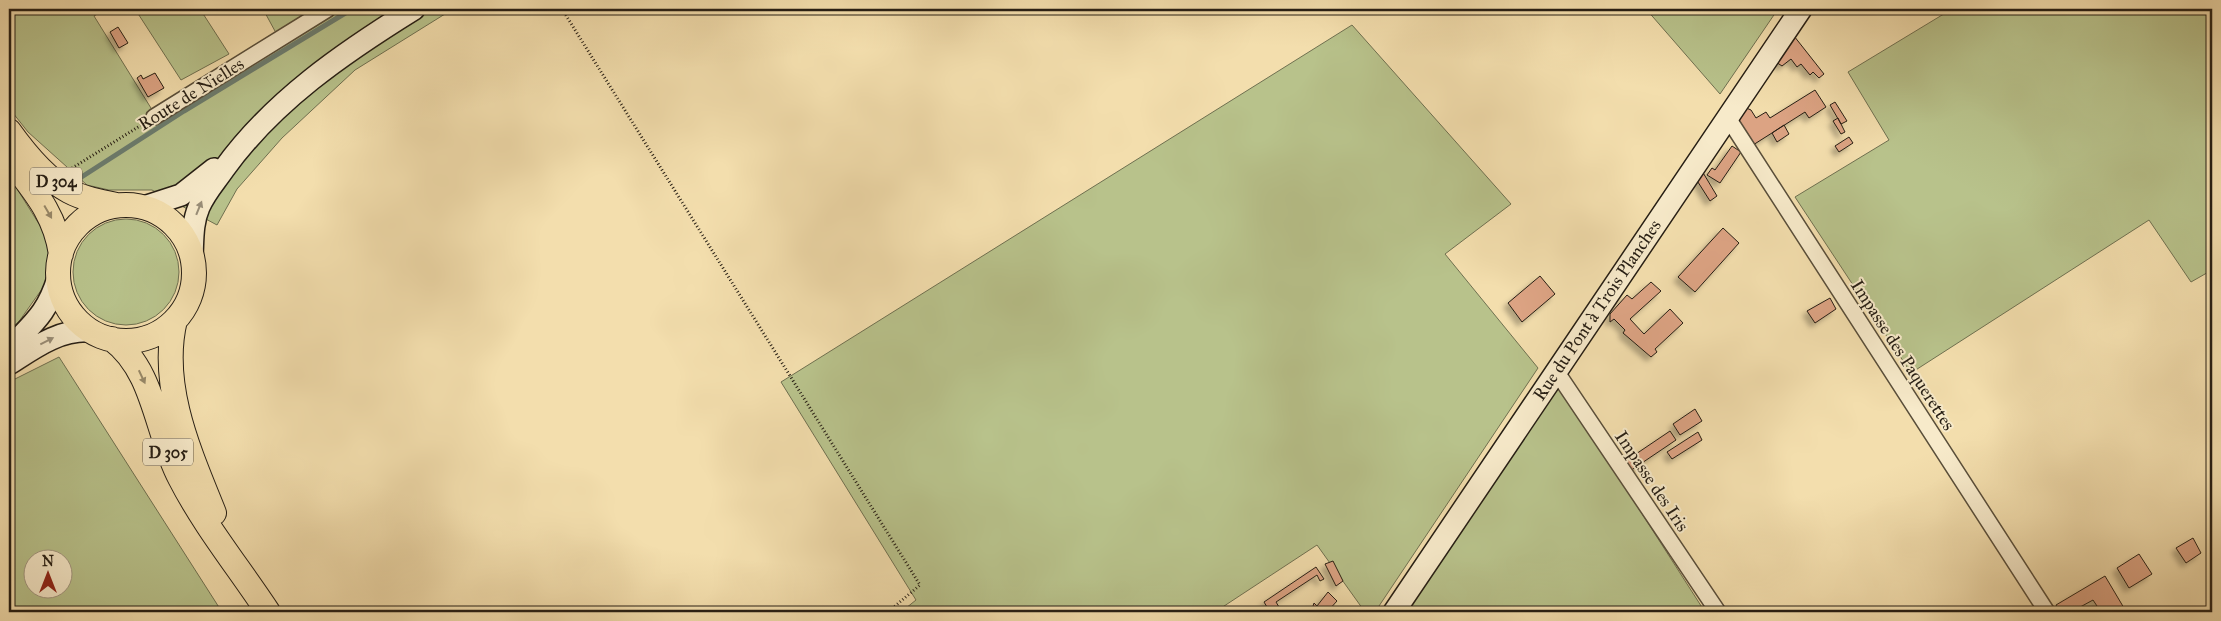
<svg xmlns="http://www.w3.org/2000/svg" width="2221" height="621" font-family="'IM FELL Great Primer',serif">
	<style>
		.green { fill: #b8c28b; stroke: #6f7050; fill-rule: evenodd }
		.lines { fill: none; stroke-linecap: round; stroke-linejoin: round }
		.stream { stroke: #6c7d6f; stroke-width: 5 }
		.building { fill: #dca383; stroke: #261e14; filter: url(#shadow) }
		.street-casing { stroke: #594e3a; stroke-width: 18 }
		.secondary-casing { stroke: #261e14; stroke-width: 24 }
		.primary-casing { stroke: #261e14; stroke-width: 26 }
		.path { stroke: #261e14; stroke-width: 3; stroke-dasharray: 1 2.5; stroke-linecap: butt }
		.street { stroke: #f7eaca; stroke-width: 15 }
		.secondary { stroke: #f7eaca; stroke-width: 21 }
		.primary { stroke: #f3dead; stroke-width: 24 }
		.oneway { fill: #998e78 }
		.oneway2 { fill: #978868 }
		.labels { text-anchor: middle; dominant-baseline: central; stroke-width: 4; stroke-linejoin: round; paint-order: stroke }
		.shield { fill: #f7eaca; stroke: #655b4b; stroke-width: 1 }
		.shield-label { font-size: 16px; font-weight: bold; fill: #261e14 }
		.street-label { font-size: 18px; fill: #261e14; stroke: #f7eaca }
	</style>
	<defs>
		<filter id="shadow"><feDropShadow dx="-4.5" dy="4.5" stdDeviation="2.5" flood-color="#0004"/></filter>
	</defs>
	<rect width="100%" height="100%" fill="#f3dead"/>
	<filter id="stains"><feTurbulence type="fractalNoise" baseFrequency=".004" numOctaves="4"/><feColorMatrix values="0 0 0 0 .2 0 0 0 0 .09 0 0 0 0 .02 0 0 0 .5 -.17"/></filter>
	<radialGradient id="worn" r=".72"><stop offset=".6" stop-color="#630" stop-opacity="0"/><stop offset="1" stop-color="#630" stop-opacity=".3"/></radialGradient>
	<path class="green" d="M9,9H106L94,16L159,121L282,44L263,9H453L355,70L282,138L237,189L217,225L152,190H109L87,185L28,132L9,108Z
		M135,9H200L229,54L181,80Z
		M1646,9H1778L1720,94Z
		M1952,9H2212V270L2191,282L2149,220L1911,373L1795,197L1889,140L1848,72Z
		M1352,25L1511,204L1445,254L1538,368L1375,612H1365L1317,545L1215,612H901L916,600L781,382Z
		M9,176L49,240L47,282L20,320L9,331Z
		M73 272a53 53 0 1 1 106 0a53 53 0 1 1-106 0Z
		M59,357L222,612H9V382ZM32,558H62V588H32Z
		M1557,381L1705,612H1407L1525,437Z"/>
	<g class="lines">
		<path class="stream" d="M80,178L184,111L352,9"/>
	</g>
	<path class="building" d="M118,27L128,43L119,48L110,32Z
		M1794,36L1824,74L1819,78L1813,72L1810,75L1801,64L1797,67L1791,59L1782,66L1776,62Z
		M155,73L164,88L148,97L137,78L141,75L143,79Z
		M1815,90L1826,107L1809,118L1805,112L1753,145L1736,118L1744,107L1751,110L1756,118L1766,112L1770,118Z
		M1835,102L1847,121L1841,124L1830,105Z
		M1838,118L1845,132L1841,134L1833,121Z
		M1784,125L1789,134L1777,142L1772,133Z
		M1849,137L1853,143L1839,152L1835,146Z
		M1732,146L1741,152L1720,183L1707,175L1712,168L1715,170Z
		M1702,171L1717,196L1710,201L1696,179Z
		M1723,228L1739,243L1695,292L1678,277Z
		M1540,276L1555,294L1522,322L1508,303Z
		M1651,282L1661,291L1630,319L1644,334L1670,309L1683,323L1655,349L1657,352L1651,357L1623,333L1625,330L1614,319L1610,322V314L1627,295L1632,299Z
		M1830,298L1836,309L1815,323L1807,311Z
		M1695,409L1702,421L1680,435L1673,424Z
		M1670,431L1676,440L1630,471L1624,457L1628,455L1630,458Z
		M1698,432L1702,440L1672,459L1667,452Z
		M2193,538L2201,553L2186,563L2176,548Z
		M2139,554L2152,574L2129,588L2117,568Z
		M1333,561L1343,581L1336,586L1325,564Z
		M1316,567L1324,579L1320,581L1317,575L1276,602L1282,612H1270L1264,602Z
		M2105,576L2124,608L2115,612H2101L2093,600L2071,612H2060L2056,605Z
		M1328,592L1337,601L1327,612H1311L1314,603L1317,606Z"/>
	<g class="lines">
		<defs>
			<path id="street" d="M154,117L328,9
				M1728,118L2047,612
				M1556,371L1718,612"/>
			<path id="secondary" d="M144,207L181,195L214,169
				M192,256C193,240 192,223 199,207C205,193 215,182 224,169C273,101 343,53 414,9
				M9,349C33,323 47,314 58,278
				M9,364C34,348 59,329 91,331
				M1394,612L1801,9"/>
			<path id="primary" d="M9,131C24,152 46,179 69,191C84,199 101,202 117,205
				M9,158C33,190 55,213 61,254
				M58 273a68 68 0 1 1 136 0a68 68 0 1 1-136 0Z
				M175,320C159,386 190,453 214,513
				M112,339C155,371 156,433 180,478C204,525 239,568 268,612"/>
		</defs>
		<use href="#street" class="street-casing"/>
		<use href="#secondary" class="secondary-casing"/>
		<use href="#primary" class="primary-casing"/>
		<path class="path" d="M562,9L920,585L888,612
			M69,170L143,124"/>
		<use href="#street" class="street"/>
		<use href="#secondary" class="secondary"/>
		<use href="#primary" class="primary"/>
	</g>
	<defs><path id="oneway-solid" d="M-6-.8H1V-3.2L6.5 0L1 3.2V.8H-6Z" transform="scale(1.25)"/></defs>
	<g class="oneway">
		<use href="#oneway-solid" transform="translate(199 208) rotate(-68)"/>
		<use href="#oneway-solid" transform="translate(47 341) rotate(-27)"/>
	</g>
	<g class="oneway2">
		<use href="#oneway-solid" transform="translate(48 212) rotate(60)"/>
		<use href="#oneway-solid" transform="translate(142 377) rotate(65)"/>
	</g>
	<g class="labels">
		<g class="shield">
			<rect x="30" y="167.5" width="52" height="27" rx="4"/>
			<rect x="143" y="438.5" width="50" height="27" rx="4"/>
		</g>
		<g class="shield-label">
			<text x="56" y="181">D 304</text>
			<text x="168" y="452">D 305</text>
		</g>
		<g class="street-label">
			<text transform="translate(191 94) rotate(-32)">Route de Nielles</text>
			<text transform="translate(1597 310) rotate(-56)">Rue du Pont à Trois Planches</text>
			<text transform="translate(1903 355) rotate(57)">Impasse des Paquerettes</text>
			<text transform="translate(1652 481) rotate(56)">Impasse des Iris</text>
		</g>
	</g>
	<rect width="2221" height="621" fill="none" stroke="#f3dead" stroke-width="30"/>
	<rect x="10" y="10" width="2201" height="601" fill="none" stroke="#261e14" stroke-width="2.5"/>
	<rect x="15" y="15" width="2191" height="591" fill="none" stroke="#261e14"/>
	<g transform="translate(48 574)"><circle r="24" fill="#f7eaca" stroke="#a39881"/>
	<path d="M0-4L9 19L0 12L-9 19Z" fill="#8f2418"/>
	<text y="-8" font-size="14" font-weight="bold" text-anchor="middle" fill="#261e14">N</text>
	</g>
	<rect width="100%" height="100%" filter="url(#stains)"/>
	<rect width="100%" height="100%" fill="url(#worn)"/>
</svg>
